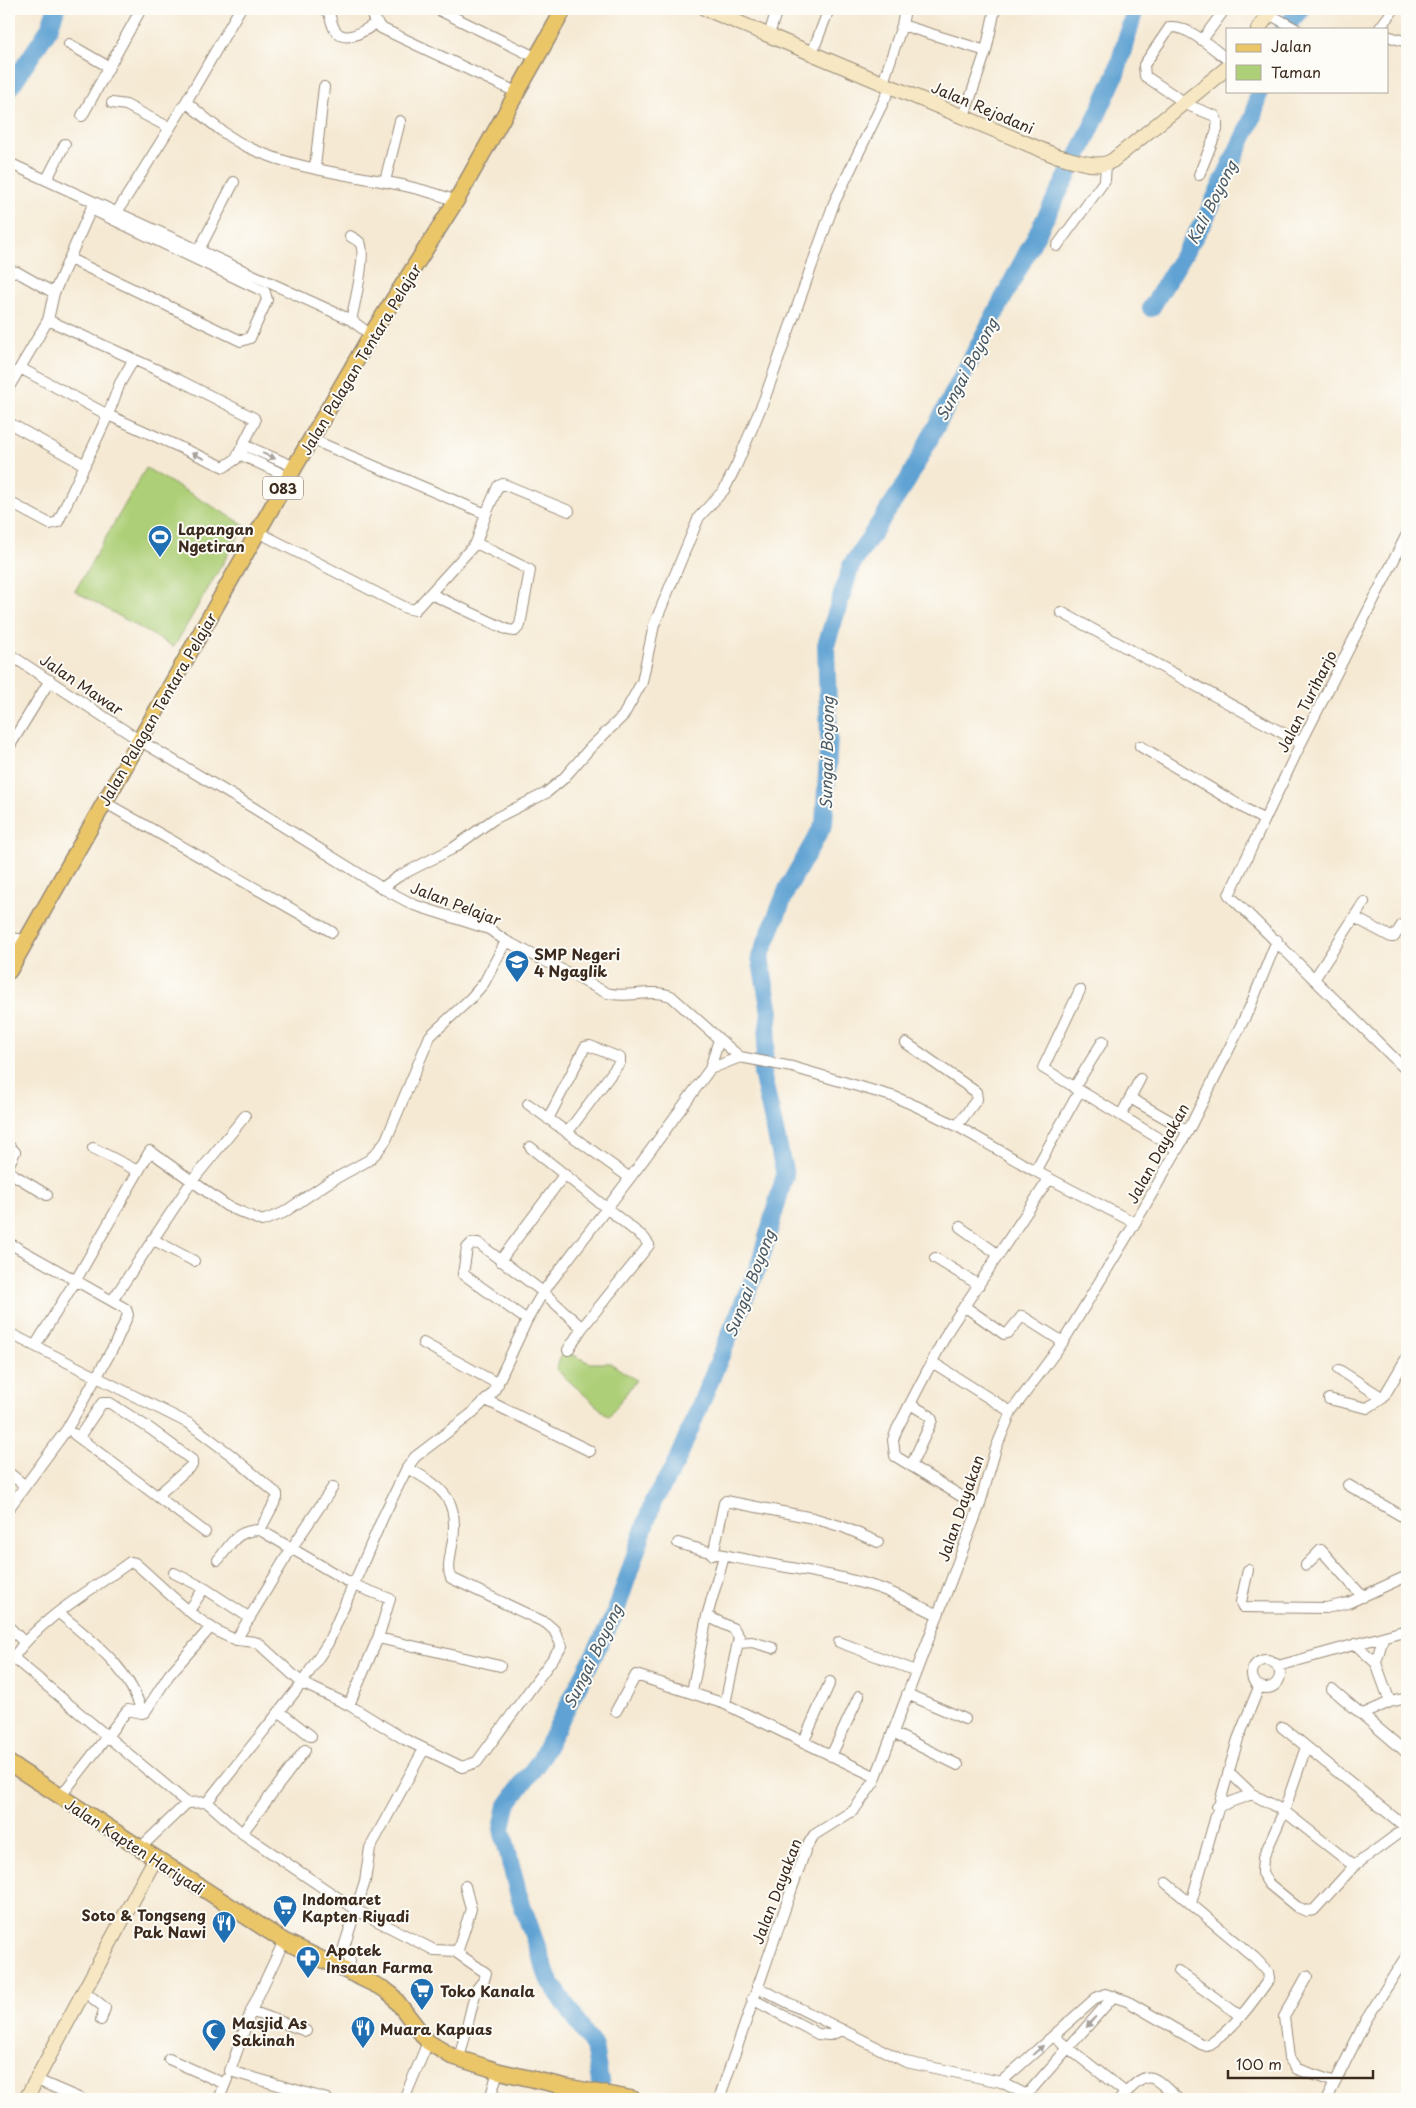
<svg xmlns="http://www.w3.org/2000/svg" width="1416" height="2108" font-family="'Playpen Sans',sans-serif">
	<style>
		.green { fill: #adcf77; stroke: #747c4a }
		.lines { fill: none; stroke-linecap: round; stroke-linejoin: round }
		.river { stroke: #5ea2d3; stroke-width: 18 }
		.minor-casing { stroke: #988a78; stroke-width: 12 }
		.secondary-casing { stroke: #988a78; stroke-width: 16 }
		.primary-casing { stroke: #988a78; stroke-width: 18 }
		.minor { stroke: #fff; stroke-width: 10 }
		.secondary { stroke: #f7e8c3; stroke-width: 14 }
		.primary { stroke: #eac669; stroke-width: 15 }
		.oneway { fill: #a79f9a }
		.labels { text-anchor: middle; dominant-baseline: central; stroke-width: 4; stroke-linejoin: round; paint-order: stroke }
		.shield { fill: #fdfcf7; stroke: #75695f; stroke-width: 1 }
		.shield-label { font-size: 14px; font-weight: bold; fill: #3b2a1e }
		.street-label { font-size: 15px; fill: #3b2a1e; stroke: #fdfcf7 }
		.poi-label { font-size: 15px; font-weight: bold; fill: #3b2a1e; stroke: #fdfcf7; text-anchor: start }
		.water-label { font-size: 16px; font-style: italic; fill: #495a66; stroke: #fdfcf7 }
	</style>
	<rect width="100%" height="100%" fill="#fdfcf7"/>
	<filter id="ink" filterUnits="userSpaceOnUse"><feTurbulence type="fractalNoise" baseFrequency=".02" numOctaves="2"/><feDisplacementMap in="SourceGraphic" scale="10" xChannelSelector="R" yChannelSelector="G"/><feConvolveMatrix kernelMatrix="1 2 1 2 8 2 1 2 1" color-interpolation-filters="sRGB"/></filter>
	<filter id="wash" filterUnits="userSpaceOnUse"><feTurbulence type="fractalNoise" baseFrequency=".0096" numOctaves="4" result="noise"/><feDisplacementMap in="SourceGraphic" scale="20" xChannelSelector="R" yChannelSelector="G"/><feGaussianBlur stdDeviation="1.12" result="paint"/><feColorMatrix in="noise" values="0 0 0 0 0 0 0 0 0 0 0 0 0 0 0 0 0 1.4 0 .05"/><feComposite in="paint" operator="in"/></filter>
	<g filter="url(#wash)">
		<rect width="100%" height="100%" fill="#f5e9d3"/>
		<path class="green" d="M146,468L245,525L174,647L75,591Z
			M563,1350L590,1363H610L636,1380L609,1417L556,1369Z"/>
		<g class="lines">
			<path class="river" d="M1284,29L1301,9
				M9,89L49,29L56,9
				M1151,308L1204,221L1254,115L1259,91
				M603,2099L594,2047L548,1978L518,1893L502,1829L507,1805L540,1760L615,1614L653,1502L676,1463L760,1262L785,1175L762,1073L770,1012L760,957L788,887L824,824L829,738L826,645L851,566L908,480L1083,146L1116,74L1135,9"/>
		</g>
	</g>
	<g filter="url(#ink)">
		<g class="lines">
			<defs>
				<path id="minor" d="M323,9L328,11C331,17 331,24 335,30C345,45 365,30 375,24
					M374,9L373,18L381,28L516,92
					M437,9L537,58
					M1269,14L1296,29
					M902,25L986,51
					M1379,29L1394,9
					M769,35L777,9
					M1387,36L1407,42
					M1202,40L1225,9
					M69,44L109,67
					M812,53L829,9
					M883,83L902,25L905,9
					M186,102C207,119 227,138 252,149C316,178 391,175 456,201
					M112,103L126,105L170,128
					M82,116L141,9
					M964,116L986,51L995,9
					M9,163L351,320L371,335
					M315,167L324,87
					M1199,175L1217,130V121L1215,116L1190,106L1145,76L1144,65L1170,27C1188,25 1213,49 1227,59
					M47,179L65,144
					M385,181L400,121
					M117,212L186,102L240,9
					M350,236C353,238 358,240 360,243C367,252 354,307 351,320
					M1057,246L1105,180L1106,164
					M199,250L234,182
					M9,271L17,272L54,293
					M20,368L108,415L224,467L236,459L255,421L254,418L177,379L48,320
					M9,387L48,320L54,293L91,209L265,292L267,300L250,338L241,341L70,259
					M9,423L85,465
					M244,445L295,467
					M239,454L289,477
					M9,502L50,524L58,522L108,415L120,383L134,359
					M486,514L498,486L503,484L569,511
					M258,532L406,608L415,610L476,543L486,514L311,439
					M1407,534L1301,743L1229,895L1407,1071
					M431,594L508,630L515,631L520,625L530,570L476,543
					M1061,612L1301,743
					M9,654L139,740L252,807L382,888L414,905L489,929L506,941L607,993C628,999 650,988 671,996L719,1039L710,1069L639,1166L543,1292L527,1320L493,1393L470,1415L415,1457L407,1468L383,1517L328,1643L302,1683L207,1802L187,1803L139,1849
					M1140,746L1264,820
					M9,747L50,680
					M104,802L332,932
					M382,888L399,876L452,849L494,819L546,793L563,779L591,747L623,716L642,682L654,625L699,517L724,490L737,464L764,400L834,203L891,86
					M1354,917L1391,937H1394L1402,925L1407,926
					M9,938L27,940
					M1315,978L1364,902
					M1080,990L1043,1068L1176,1149
					M719,1039L740,1057L792,1067L895,1097L916,1106L957,1126L1035,1171L1135,1223
					M906,1043L976,1092L977,1099L957,1126
					M710,1069L740,1057
					M1074,1088L1103,1041
					M1130,1098L1188,1131
					M528,1104L630,1178
					M1121,1115L1140,1079
					M548,1119L585,1047L590,1046L620,1058V1062L567,1133
					M9,1146L15,1152L9,1164
					M530,1147L644,1238L649,1245L582,1328L568,1350
					M93,1148L138,1171
					M1035,1171L1079,1092
					M9,1172L47,1195
					M960,1227L999,1255
					M152,1239L194,1261
					M9,1243L112,1301
					M935,1258L979,1285
					M500,1261L564,1175
					M964,1306L1004,1334L1008,1333L1022,1316L1063,1342
					M527,1320L463,1274L467,1248L471,1244L478,1243L543,1292L582,1328
					M9,1333L190,1424L231,1455L277,1494V1498L260,1530L354,1585L390,1599L378,1638L349,1705
					M423,1343L498,1384
					M35,1346L76,1280L150,1151L227,1206L262,1221L283,1213L329,1182L369,1160L377,1152L386,1140L430,1036L470,999L484,983L506,941
					M932,1362L1011,1412
					M1339,1370L1383,1398
					M1329,1399L1367,1408L1383,1398L1407,1357
					M486,1400L590,1451
					M910,1404L930,1416L932,1420L911,1466
					M74,1434L205,1532
					M79,1437L102,1403H110L152,1430L192,1460V1465L157,1496
					M9,1473L24,1485
					M1348,1485L1407,1519
					M979,1507L895,1456L893,1440L897,1429L949,1329L1049,1179
					M9,1508L67,1429L114,1346L128,1315L126,1309L112,1301L192,1181L245,1116
					M678,1543C743,1564 813,1567 879,1588C899,1595 919,1606 938,1615
					M713,1555L724,1503L726,1501L813,1518L843,1527L878,1542
					M218,1560C232,1543 236,1530 260,1530
					M1306,1565L1321,1550L1363,1597
					M1248,1570L1241,1602L1243,1607L1326,1608L1348,1603L1407,1576
					M174,1573L204,1588L250,1618
					M189,1611L204,1588
					M59,1613C93,1642 130,1668 142,1713
					M707,1616L734,1629L739,1637L725,1704
					M9,1627L24,1642
					M378,1638L500,1666
					M236,1640L291,1549L333,1487
					M839,1642L916,1671
					M739,1643L752,1642L773,1648
					M1355,1644L1376,1663L1390,1702
					M1252 1674a14 14 0 1 1 28 0a14 14 0 1 1-28 0Z
					M1376,1663L1383,1638
					M1278,1666L1407,1630
					M1332,1689L1407,1753
					M692,1692L707,1616L724,1556
					M907,1694L965,1719
					M616,1711L636,1675L725,1704L876,1777
					M280,1712L311,1736
					M1363,1714L1390,1702L1407,1698
					M1282,1727L1403,1825V1830L1354,1866L1314,1910L1307,1911L1297,1907L1269,1884L1262,1873L1263,1858L1284,1811L1306,1747
					M893,1733L958,1765
					M803,1743L830,1682
					M831,1756L859,1696
					M1229,1772L1252,1794L1284,1811L1354,1866
					M60,1797L126,1712L128,1710L142,1713L145,1712L169,1675L211,1627
					M207,1802L242,1833L356,1910L434,1950L457,1951
					M187,1803L16,1660L15,1655C41,1618 93,1589 130,1562L135,1563C161,1585 203,1630 235,1639C243,1642 249,1640 258,1643L302,1683L349,1705L404,1739L462,1767L477,1762L562,1646L554,1630L546,1623L451,1578C447,1569 450,1559 451,1551C461,1504 448,1489 407,1468
					M1217,1807L1252,1794
					M242,1833L305,1750
					M1191,1903L1238,1739L1259,1687
					M284,1941L251,2011L230,2071L327,2099
					M1178,1971L1239,2015
					M349,1973L350,1961L344,1947L365,1881L370,1848L424,1749
					M1307,1976L1284,2017L1289,2058L1297,2069L1335,2082
					M757,1987L906,2062L1001,2082L1027,2095
					M84,1991L105,2008L101,2020
					M752,1999L818,2034L829,2035L843,2030
					M251,2011L306,2031
					M1053,2036L1126,2093L1120,2099
					M169,2059L225,2084
					M459,2059L476,1990L484,1980L486,1973L457,1953L471,1909L465,1886
					M37,2080L81,2099
					M1001,2082L1096,1998L1105,1994L1127,2001L1201,2044L1207,2046C1232,2031 1253,2002 1269,1979L1268,1972L1255,1958L1166,1883
					M1126,2093C1151,2066 1154,2078 1178,2099
					M219,2099L227,2079
					M404,2099L428,2042
					M490,2099L498,2071
					M719,2099L806,1848L814,1835L854,1810L874,1782L979,1507L996,1448L1011,1412L1063,1342L1135,1223L1188,1131L1250,1007L1277,940
					M1023,2099L1114,1996
					M1327,2099L1366,2020L1407,1955"/>
				<path id="secondary" d="M706,9L1054,155C1072,159 1095,170 1112,161L1227,68
					M1258,29L1273,9
					M26,2099L155,1859"/>
				<path id="primary" d="M9,971L289,477L371,335L456,201L564,9
					M9,1763L284,1941L384,1989L392,1995L428,2042L451,2056L498,2071L567,2087L633,2099"/>
			</defs>
			<use href="#minor" class="minor-casing"/>
			<use href="#secondary" class="secondary-casing"/>
			<use href="#primary" class="primary-casing"/>
			<use href="#minor" class="minor"/>
			<use href="#secondary" class="secondary"/>
			<use href="#primary" class="primary"/>
		</g>
		<defs><path id="oneway-solid" d="M-6-.8H1V-3.2L6.5 0L1 3.2V.8H-6Z" transform="scale(1.25)"/></defs>
		<g class="oneway">
			<use href="#oneway-solid" transform="translate(198 456) rotate(-156)"/>
			<use href="#oneway-solid" transform="translate(269 456) rotate(23)"/>
			<use href="#oneway-solid" transform="translate(1091 2022) rotate(131)"/>
			<use href="#oneway-solid" transform="translate(1038 2050) rotate(-41)"/>
		</g>
	</g>
	<defs>
		<symbol id="stadium-pin" viewBox="-11 -11 22 30"><path d="M0 17L-7.5 6A9.5 9.5 0 1 1 7.5 6Z" fill="#1f6fb2" stroke="#fdfcf7"/><path d="M0-5a6.5 5 0 1 0 0 10a6.5 5 0 1 0 0-10ZM-3.5-1.8h7v3.6h-7Z" fill="#fff"/></symbol>
		<symbol id="school-pin" viewBox="-11 -11 22 30"><path d="M0 17L-7.5 6A9.5 9.5 0 1 1 7.5 6Z" fill="#1f6fb2" stroke="#fdfcf7"/><path d="M0-5L7-2L0 1L-7-2ZM-4 1L0 2.5L4 1V4Q0 6-4 4Z" fill="#fff"/></symbol>
		<symbol id="supermarket-pin" viewBox="-11 -11 22 30"><path d="M0 17L-7.5 6A9.5 9.5 0 1 1 7.5 6Z" fill="#1f6fb2" stroke="#fdfcf7"/><path d="M-6-5.5h2.5l.6 2H6L4.5 2H-2.5L-4.4-4H-6ZM-1.5 3.2a1.3 1.3 0 1 0 .1 0ZM3 3.2a1.3 1.3 0 1 0 .1 0Z" fill="#fff"/></symbol>
		<symbol id="restaurant-pin" viewBox="-11 -11 22 30"><path d="M0 17L-7.5 6A9.5 9.5 0 1 1 7.5 6Z" fill="#1f6fb2" stroke="#fdfcf7"/><path d="M-5-6h1v4h1v-4h1v4h1v-4h1v5L-1.5 .5V6h-2V.5L-5-1ZM5-6V6H3V1.5H1.5Q1.5-4 5-6Z" fill="#fff"/></symbol>
		<symbol id="pharmacy-pin" viewBox="-11 -11 22 30"><path d="M0 17L-7.5 6A9.5 9.5 0 1 1 7.5 6Z" fill="#1f6fb2" stroke="#fdfcf7"/><path d="M-2-6h4v4h4v4h-4v4h-4v-4h-4v-4h4Z" fill="#fff"/></symbol>
		<symbol id="mosque-pin" viewBox="-11 -11 22 30"><path d="M0 17L-7.5 6A9.5 9.5 0 1 1 7.5 6Z" fill="#1f6fb2" stroke="#fdfcf7"/><path d="M3.5-4.9A6 6 0 1 0 3.5 4.9A5 5 0 1 1 3.5-4.9Z" fill="#fff"/></symbol>
	</defs>
	<g fill-rule="evenodd">
		<use href="#stadium-pin" x="146" y="523" width="28" height="38"/>
		<use href="#school-pin" x="503" y="948" width="28" height="38"/>
		<use href="#supermarket-pin" x="271" y="1893" width="28" height="38"/>
		<use href="#restaurant-pin" x="210" y="1909" width="28" height="38"/>
		<use href="#pharmacy-pin" x="294" y="1944" width="28" height="38"/>
		<use href="#supermarket-pin" x="408" y="1976" width="28" height="38"/>
		<use href="#restaurant-pin" x="349" y="2014" width="28" height="38"/>
		<use href="#mosque-pin" x="200" y="2017" width="28" height="38"/>
	</g>
	<g class="labels">
		<rect class="shield" x="263" y="476.5" width="40" height="23" rx="4"/>
		<g class="shield-label">
			<text x="283" y="488">083</text>
		</g>
		<g class="street-label">
			<text transform="translate(983 107) rotate(23)">Jalan Rejodani</text>
			<text transform="translate(360 359) rotate(-59)">Jalan Palagan Tentara Pelajar</text>
			<text transform="translate(82 684) rotate(34)">Jalan Mawar</text>
			<text transform="translate(1306 701) rotate(-63)">Jalan Turiharjo</text>
			<text transform="translate(157 709) rotate(-60)">Jalan Palagan Tentara Pelajar</text>
			<text transform="translate(456 903) rotate(21)">Jalan Pelajar</text>
			<text transform="translate(1157 1153) rotate(-61)">Jalan Dayakan</text>
			<text transform="translate(960 1508) rotate(-71)">Jalan Dayakan</text>
			<text transform="translate(135 1846) rotate(33)">Jalan Kapten Hariyadi</text>
			<text transform="translate(776 1891) rotate(-69)">Jalan Dayakan</text>
		</g>
		<g class="poi-label">
			<text x="178" y="528">Lapangan<tspan x="178" dy="17">Ngetiran</tspan></text>
			<text x="534" y="953">SMP Negeri<tspan x="534" dy="17">4 Ngaglik</tspan></text>
			<text x="302" y="1898">Indomaret<tspan x="302" dy="17">Kapten Riyadi</tspan></text>
			<text x="206" y="1914" text-anchor="end">Soto &amp; Tongseng<tspan x="206" dy="17">Pak Nawi</tspan></text>
			<text x="326" y="1949">Apotek<tspan x="326" dy="17">Insaan Farma</tspan></text>
			<text x="440" y="1990">Toko Kanala</text>
			<text x="232" y="2022">Masjid As<tspan x="232" dy="17">Sakinah</tspan></text>
			<text x="380" y="2028">Muara Kapuas</text>
		</g>
		<g class="water-label">
			<text transform="translate(1211 202) rotate(-63)">Kali Boyong</text>
			<text transform="translate(966 369) rotate(-62)">Sungai Boyong</text>
			<text transform="translate(826 753) rotate(-89)">Sungai Boyong</text>
			<text transform="translate(749 1283) rotate(-69)">Sungai Boyong</text>
			<text transform="translate(592 1656) rotate(-64)">Sungai Boyong</text>
		</g>
	</g>
	<rect width="1416" height="2108" fill="none" stroke="#fdfcf7" stroke-width="30"/>
	<rect x="1226" y="28" width="162" height="65" fill="#fdfcf7" stroke="#afa8a0"/>
	<rect x="1236" y="44" width="25" height="8" fill="#eac669" stroke="#afa8a0"/>
	<text x="1271" y="52" font-size="15" fill="#3b2a1e">Jalan</text>
	<rect x="1236" y="65" width="25" height="15" fill="#adcf77" stroke="#afa8a0"/>
	<text x="1271" y="78" font-size="15" fill="#3b2a1e">Taman</text>
	<path d="M1228 2070v8h145v-8" fill="none" stroke="#3b2a1e" stroke-width="2.5"/>
	<text x="1236" y="2070" font-size="15" fill="#3b2a1e" stroke="#fdfcf7" stroke-width="4" paint-order="stroke">100 m</text>
</svg>
